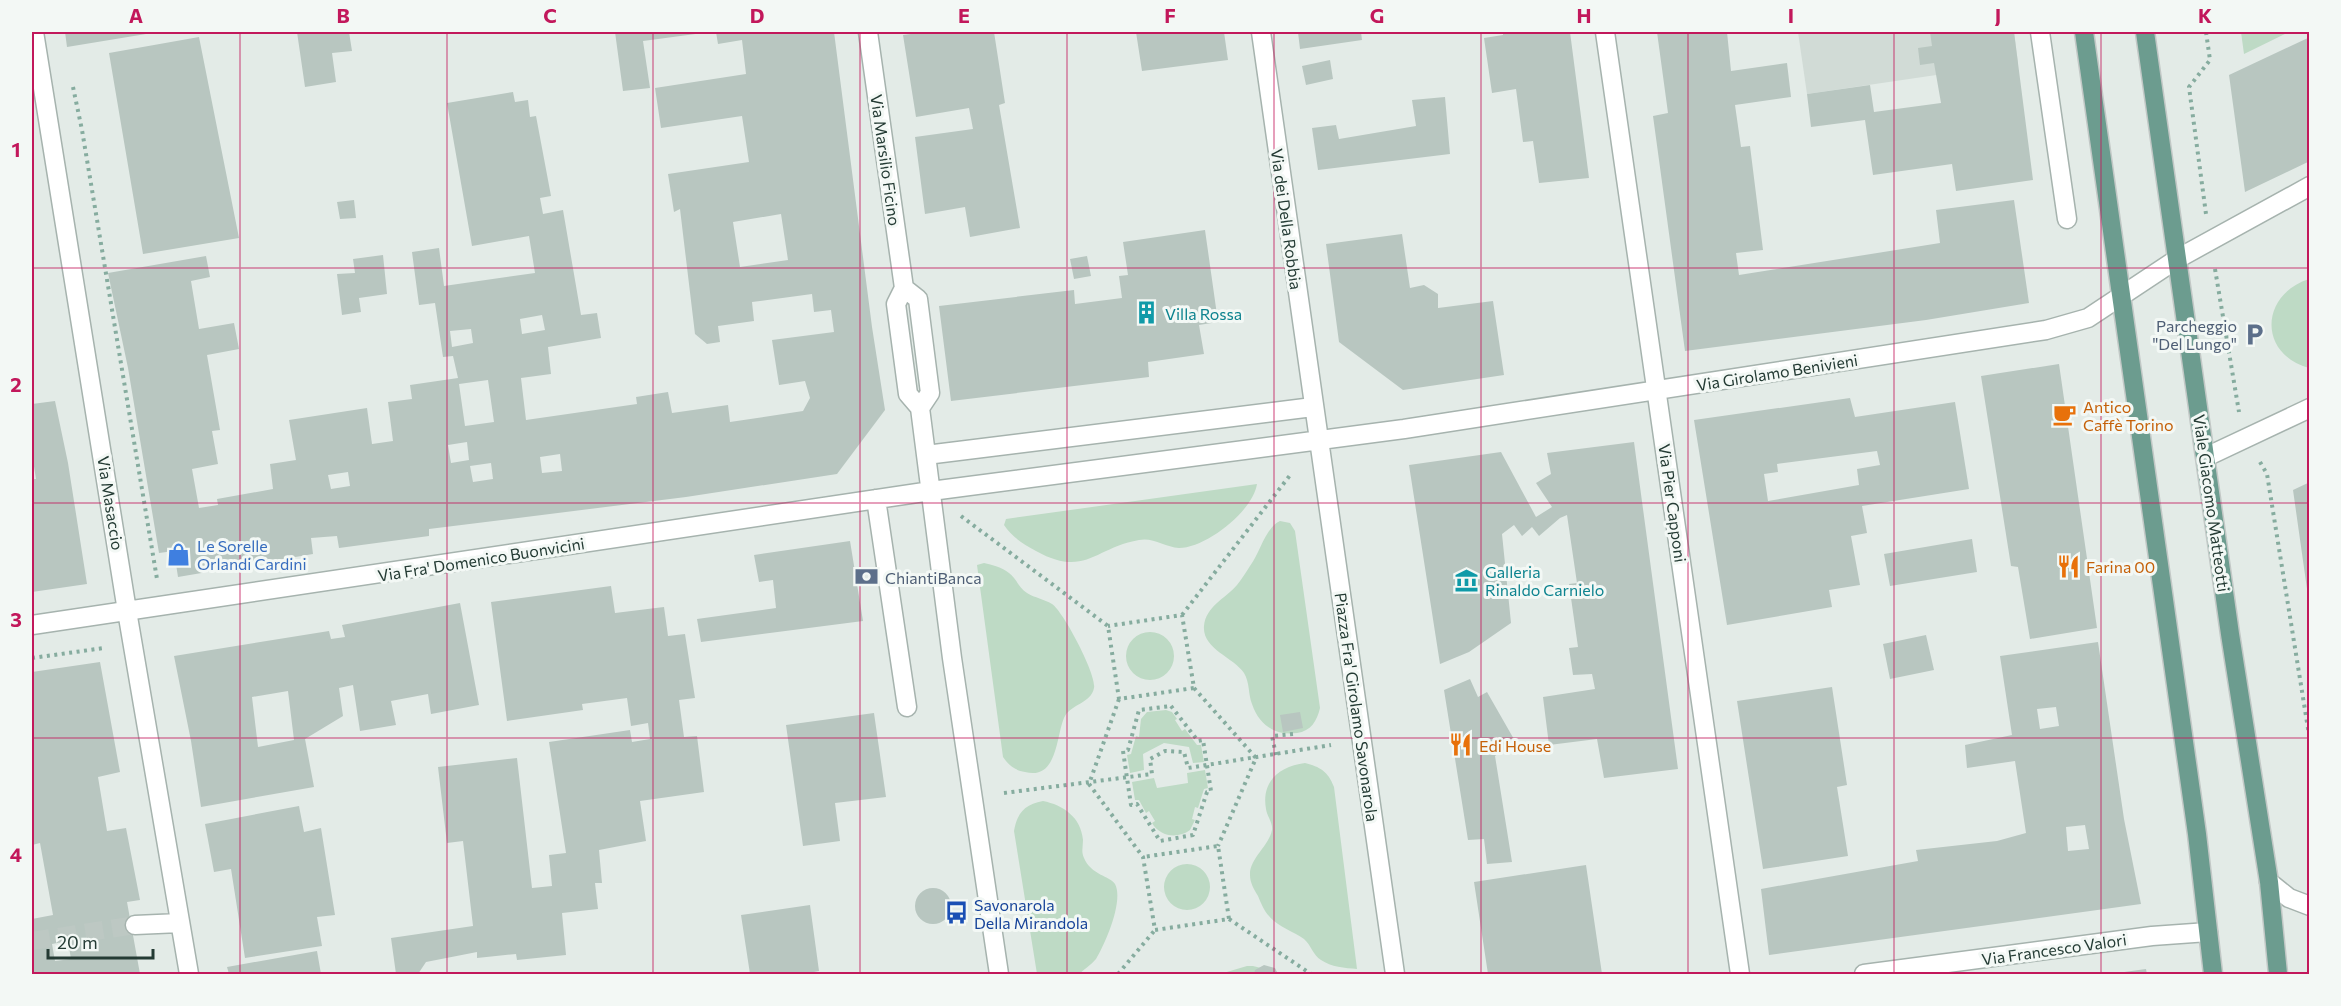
<svg xmlns="http://www.w3.org/2000/svg" width="2341" height="1006" font-family="Commissioner,sans-serif">
	<style>
		.built { fill: #d1dbd6 }
		.green { fill: #bedac5 }
		.building { fill: #b8c6c0; fill-rule: evenodd }
		.lines { fill: none; stroke-linecap: round; stroke-linejoin: round }
		.minor-tunnel { stroke: #bdc8c3; stroke-width: 18; stroke-dasharray: 18 9; stroke-linecap: butt }
		.minor-casing { stroke: #a6b3ae; stroke-width: 21 }
		.major-casing { stroke: #c2c8c6; stroke-width: 21 }
		.path { stroke: #86ac9f; stroke-width: 4; stroke-dasharray: 3 4.5; stroke-linecap: butt }
		.minor { stroke: #fff; stroke-width: 18 }
		.major { stroke: #6c9c8f; stroke-width: 18 }
		.grid { fill: none; stroke: #c2185b; stroke-width: 1.5; stroke-opacity: 0.55 }
		.labels { text-anchor: middle; dominant-baseline: central; stroke-width: 6; stroke-linejoin: round; paint-order: stroke }
		.street-label { font-size: 16px; fill: #243b34; stroke: #f3f8f5 }
		.culture-label { font-size: 16px; fill: #0d838f; stroke: #f3f8f5; text-anchor: start }
		.service-label { font-size: 16px; fill: #4e5e75; stroke: #f3f8f5; text-anchor: end }
		.food-label { font-size: 16px; fill: #c56008; stroke: #f3f8f5; text-anchor: start }
		.shop-label { font-size: 16px; fill: #366cbe; stroke: #f3f8f5; text-anchor: start }
		.transit-label { font-size: 16px; fill: #164399; stroke: #f3f8f5; text-anchor: start }
		.neatline { fill: none; stroke: #c2185b; stroke-width: 2 }
		.grid-label { font-size: 20px; text-anchor: middle; font-weight: bold; fill: #c2185b }
	</style>
	<rect width="100%" height="100%" fill="#e3ebe7"/>
	<path class="built" d="M1798,32H2014L2018,63L1807,94Z"/>
	<path class="green" d="M2241,32H2289L2244,54Z
		M2309,279H2310L2309,368C2258,354 2260,295 2309,279Z
		M1257,484C1253,511 1206,548 1179,548C1165,547 1153,537 1139,540C1094,548 1085,578 1036,551C1023,544 1012,537 1004,525L1006,519Z
		M1280,521L1290,523L1295,531L1320,708C1317,721 1311,731 1297,733C1275,736 1259,725 1252,704C1248,694 1250,683 1244,673C1233,657 1202,649 1204,626C1206,606 1225,599 1237,585C1242,579 1246,572 1250,566C1260,553 1265,528 1280,521Z
		M984,563C992,565 1002,567 1009,573C1016,578 1019,588 1027,593C1035,598 1044,599 1052,604C1063,611 1097,675 1094,688C1091,703 1072,704 1065,716C1056,732 1059,781 1025,772C1015,770 1009,766 1003,757L977,565Z
		M1126 656a24 24 0 1 1 48 0a24 24 0 1 1-48 0Z
		M1166,710L1172,712L1177,719L1175,720L1182,731L1185,729L1197,745H1201L1204,762L1193,763L1189,747L1164,743L1143,754L1144,770L1130,773L1127,755L1131,754L1136,736L1139,737L1141,719L1147,712Z
		M1305,763C1320,767 1328,771 1334,787L1357,969C1345,968 1331,967 1321,960C1313,955 1311,945 1304,939C1293,931 1278,927 1269,916C1264,911 1261,903 1258,896C1254,889 1250,883 1250,875C1249,859 1269,846 1272,830C1273,823 1267,816 1266,809C1261,781 1280,766 1305,763Z
		M1205,770L1208,788L1204,789L1198,808L1195,807L1192,819L1195,820L1190,830C1178,839 1160,837 1152,823L1155,821L1149,811L1146,813L1139,800H1135L1132,782L1154,778L1157,788L1188,783L1187,773Z
		M1043,801C1063,805 1081,817 1083,840C1083,846 1081,852 1084,858C1091,875 1110,876 1115,884C1124,901 1105,944 1096,959C1091,965 1084,969 1079,974H1037L1014,831C1017,813 1025,804 1043,801Z
		M1164 887a23 23 0 1 1 46 0a23 23 0 1 1-46 0Z
		M1247,966H1253L1285,974H1220Z"/>
	<path class="building" d="M65,32H145L146,34L67,47Z
		M297,32H349L352,51L332,53L336,82L305,87Z
		M615,32H703V33L643,41L650,88L623,91Z
		M716,32H834L872,327L885,410L837,474L686,497L429,529V536L339,548L337,536L311,538L313,554L178,577L174,551L159,553L128,368L108,273L206,256L210,277L191,281L199,329L234,323L239,349L207,355L220,430L212,431L218,464L192,469L199,508L218,505L217,499L273,489L270,464L296,460L289,420L367,408L372,444L393,441L388,402L412,399L410,385L458,378L453,356L443,357L435,303L419,305L412,252L439,248L444,286L535,273L529,236L472,246L447,103L513,92L515,102L528,100L530,117L536,116L551,196L540,198L543,214L563,210L581,315L597,313L601,338L548,347L551,374L521,378L526,420L637,404L636,397L668,392L672,413L728,405L730,422L803,411L810,398L805,381L779,385L772,340L834,332L831,310L814,312L812,294L752,302L754,321L718,326L720,342L707,344L695,334L680,209L674,212L668,174L749,162L742,116L661,128L655,88L746,74L742,40L718,44ZM781,214L788,260L740,267L733,222ZM542,315L545,330L522,334L520,319ZM471,329L473,343L452,347L450,331ZM488,380L494,422L465,426L459,384ZM467,442L469,460L451,463L448,445ZM560,454L562,471L542,473L540,457ZM491,463L493,479L473,482L470,466ZM348,472L350,486L331,489L328,475Z
		M926,32H994L1005,103L999,105L1020,228L970,237L965,207L925,214L915,137L973,129L969,108L916,117L903,35Z
		M1136,32H1224L1228,60L1142,71Z
		M1298,32H1361L1362,40L1300,49Z
		M1503,32H1570L1589,178L1539,183L1533,141L1523,142L1516,89L1492,93L1484,38L1503,35Z
		M1657,32H1727L1731,71L1787,63L1791,97L1735,105L1741,147L1750,146L1763,250L1736,253L1739,275L1940,243L1936,210L2014,200L2029,303L1926,320L1685,351L1653,116L1668,113Z
		M1930,32H2014L2033,180L1956,191L1952,164L1873,175L1865,120L1811,127L1807,94L1870,85L1874,112L1941,103L1934,63L1920,65L1918,48L1932,46Z
		M199,37L239,238L143,254L109,53Z
		M2310,37V161L2245,192L2229,75Z
		M1330,60L1333,79L1306,85L1302,66Z
		M1445,97L1450,154L1318,170L1312,128L1336,125L1339,139L1416,126L1412,100Z
		M354,200L356,218L340,219L337,202Z
		M1205,230L1218,322L1199,325L1204,354L1148,362L1149,377L951,401L939,306L1074,290L1075,304L1122,298L1119,276L1128,275L1123,242Z
		M1402,234L1410,288L1424,285L1438,294V308L1493,301L1504,375L1403,390L1339,342L1326,244Z
		M383,255L387,294L359,298L361,312L342,315L337,274L355,273L353,259Z
		M1087,256L1091,276L1074,279L1070,259Z
		M2059,364L2097,628L2030,639L2018,567L2011,566L1981,376Z
		M1850,398L1855,417L1955,402L1969,489L1862,506L1867,533L1851,536L1860,585L1829,590L1832,607L1727,625L1694,420ZM1877,451L1880,465L1857,469L1859,485L1768,501L1764,474L1778,472L1777,464Z
		M55,401L68,463L87,584L32,592V479H36L32,454V404Z
		M1634,442L1678,769L1604,778L1597,739L1549,745L1543,697L1595,689L1592,674L1573,675L1569,648L1578,647L1569,584L1577,583L1567,515L1560,518L1539,536L1532,527L1522,536L1514,525L1502,534L1511,623L1469,652L1440,664L1409,465L1501,452L1536,517L1552,507L1536,483L1551,474L1547,453Z
		M2310,482V596H2308L2293,490Z
		M1972,539L1977,572L1890,586L1884,554Z
		M850,541L863,621L701,642L697,619L776,608L773,580L759,582L754,555Z
		M611,586L615,613L664,607L668,636L685,634L695,698L679,700L684,737L697,736L704,792L640,801L646,841L599,850L602,883H595L598,909L562,913L566,955L517,960L516,954L477,958V952L426,962L418,974H396L391,938L473,926L463,841L447,843L438,767L517,758L532,888L552,886L549,855L566,853L549,742L630,730L632,742L650,739L648,723L631,726L627,698L582,704L583,710L507,721L491,602Z
		M460,603L479,705L431,714L428,694L391,701L396,725L360,731L353,685L339,688L343,716L305,739L314,787L201,807L191,741L174,656L329,631L331,639L345,637L342,625ZM288,691L294,740L258,747L252,697Z
		M1926,635L1934,670L1890,679L1883,644Z
		M2098,642L2124,819L2141,904L1769,955L1761,889L1918,861L1916,850L1997,841L2026,833L2015,761L1967,768L1965,745L2012,735L2000,656ZM2056,707L2059,726L2040,729L2037,709ZM2085,825L2089,849L2068,851L2066,827Z
		M100,662L120,772L98,777L107,831L126,828L140,900L127,902L140,974H32V919L53,915L40,843L32,845V672ZM68,941L71,959L55,961L52,944Z
		M1470,679L1478,697L1487,692L1515,741L1495,756L1512,862L1487,864L1484,839L1468,840L1444,690Z
		M1832,687L1847,785L1837,787L1848,856L1763,869L1737,701Z
		M1300,712L1303,728L1283,732L1280,715Z
		M874,713L886,797L835,803L840,841L803,846L786,725Z
		M299,806L304,832L321,828L335,915L317,917L322,946L245,958L231,869L214,872L205,824Z
		M1586,865L1602,974H1488L1474,882Z
		M915 906a18 18 0 1 1 36 0a18 18 0 1 1-36 0Z
		M810,905L819,971L804,974H750L741,915Z
		M317,951L321,974H229L227,967Z
		M1264,965L1275,968L1278,974H1254L1255,970Z
		M2146,969L2147,974H2117V973Z"/>
	<g class="lines">
		<path class="minor-tunnel" d="M32,941L135,925"/>
		<defs>
			<path id="minor" d="M34,32L127,611L189,974
				M868,32L904,288L896,304L908,394L920,408L952,658L999,974
				M1261,32L1395,974
				M1605,32L1740,974
				M2040,32L2067,219
				M904,288L918,299L930,393L920,408
				M926,455L1313,407
				M2206,457L2310,408
				M876,499L907,707
				M32,625L931,491L1404,429L2046,330L2088,318L2177,259L2310,186
				M2269,882L2289,898L2310,906
				M135,925L180,923
				M1864,974L2152,936L2208,932"/>
			<path id="major" d="M2084,32L2197,834L2213,974
				M2145,32L2230,634L2269,882L2278,974"/>
		</defs>
		<use href="#minor" class="minor-casing"/>
		<use href="#major" class="major-casing"/>
		<path class="path" d="M2206,32L2210,60L2189,87L2206,214
			M73,87L82,130L157,579
			M2215,269L2239,412
			M2260,462L2267,474L2310,741
			M961,516L1108,626L1119,699L1194,688L1182,615L1108,626
			M1182,615L1291,474
			M32,658L104,648
			M1194,688L1256,758L1218,846
			M1119,699L1089,784L1143,857L1155,930L1229,919L1218,846L1143,857
			M1171,706L1198,741L1203,740L1211,791L1207,792L1193,835L1160,841L1137,804L1131,805L1123,751L1128,750L1139,710Z
			M1276,755L1272,736L1293,734V730
			M1004,793L1152,774L1150,759L1165,751L1184,752L1188,768L1331,745
			M1229,919L1311,974
			M1118,974L1155,930"/>
		<use href="#minor" class="minor"/>
		<use href="#major" class="major"/>
	</g>
	<path class="grid" d="M240,32V974M447,32V974M653,32V974M860,32V974M1067,32V974M1274,32V974M1481,32V974M1688,32V974M1894,32V974M2101,32V974M32,268H2310M32,503H2310M32,738H2310"/>
	<defs>
		<symbol id="building-bare" viewBox="-9 -9 18 18"><path d="M-4-6H4V6H1V3H-1V6H-4ZM-2.5-4.3h1.7v1.8h-1.7ZM.8-4.3h1.7v1.8H.8ZM-2.5-1h1.7V.8h-1.7ZM.8-1h1.7V.8H.8Z" fill="#0f9aa8" stroke="#f3f8f5" stroke-width="2.5" paint-order="stroke"/></symbol>
		<symbol id="parking-bare" viewBox="-9 -9 18 18"><path d="M-3.5-5.5H1a3.5 3.5 0 0 1 0 7H-1V5.5H-3.5ZM-1-3.4V-.6H.8a1.4 1.4 0 0 0 0-2.8Z" fill="#5c6f8a" stroke="#f3f8f5" stroke-width="2.5" paint-order="stroke"/></symbol>
		<symbol id="cafe-bare" viewBox="-9 -9 18 18"><path d="M-5.5-4.5H6V0H3Q3 3.5 0 3.5H-2.5Q-5.5 3.5-5.5 0ZM3-3.2v2h1.7v-2ZM-6 4.5H4V6H-6Z" fill="#e8710a" stroke="#f3f8f5" stroke-width="2.5" paint-order="stroke"/></symbol>
		<symbol id="shop-bare" viewBox="-9 -9 18 18"><path d="M-5-2.5h2.3a2.7 3.5 0 0 1 5.4 0H5L5.5 6h-11ZM-1.5-2.5h3a1.5 2.3 0 0 0-3 0Z" fill="#3f7fe0" stroke="#f3f8f5" stroke-width="2.5" paint-order="stroke"/></symbol>
		<symbol id="restaurant-bare" viewBox="-9 -9 18 18"><path d="M-5-6h1v4h1v-4h1v4h1v-4h1v5L-1.5 .5V6h-2V.5L-5-1ZM5-6V6H3V1.5H1.5Q1.5-4 5-6Z" fill="#e8710a" stroke="#f3f8f5" stroke-width="2.5" paint-order="stroke"/></symbol>
		<symbol id="bank-bare" viewBox="-9 -9 18 18"><path d="M-6-4H6V4H-6ZM0-2.3a2.3 2.3 0 1 0 0 4.6a2.3 2.3 0 1 0 0-4.6Z" fill="#5c6f8a" stroke="#f3f8f5" stroke-width="2.5" paint-order="stroke"/></symbol>
		<symbol id="museum-bare" viewBox="-9 -9 18 18"><path d="M0-6L6-3V-2H-6V-3ZM-5-1h2V3h-2ZM-1-1h2V3h-2ZM3-1h2V3H3ZM-6 4H6V6H-6Z" fill="#0f9aa8" stroke="#f3f8f5" stroke-width="2.5" paint-order="stroke"/></symbol>
		<symbol id="bus-bare" viewBox="-9 -9 18 18"><path d="M-5-6H5V4H4V6H2V4H-2V6H-4V4H-5ZM-3.5-4V0h7V-4ZM-3.5 1.2v1.5H-2V1.2ZM2 1.2v1.5H3.5V1.2Z" fill="#1a4fb4" stroke="#f3f8f5" stroke-width="2.5" paint-order="stroke"/></symbol>
	</defs>
	<g fill-rule="evenodd">
		<use href="#building-bare" x="1130" y="296" width="33" height="33"/>
		<use href="#parking-bare" x="2238" y="318" width="33" height="33"/>
		<use href="#cafe-bare" x="2048" y="398" width="33" height="33"/>
		<use href="#shop-bare" x="162" y="538" width="33" height="33"/>
		<use href="#restaurant-bare" x="2052" y="550" width="33" height="33"/>
		<use href="#bank-bare" x="850" y="560" width="33" height="33"/>
		<use href="#museum-bare" x="1450" y="564" width="33" height="33"/>
		<use href="#restaurant-bare" x="1444" y="728" width="33" height="33"/>
		<use href="#bus-bare" x="940" y="896" width="33" height="33"/>
	</g>
	<g class="labels">
		<g class="street-label">
			<text transform="translate(886 160) rotate(82)">Via Marsilio Ficino</text>
			<text transform="translate(1287 219) rotate(82)">Via dei Della Robbia</text>
			<text transform="translate(1777 372) rotate(-9)">Via Girolamo Benivieni</text>
			<text transform="translate(111 503) rotate(81)">Via Masaccio</text>
			<text transform="translate(1673 503) rotate(82)">Via Pier Capponi</text>
			<text transform="translate(2212 503) rotate(82)">Viale Giacomo Matteotti</text>
			<text transform="translate(481 559) rotate(-9)">Via Fra' Domenico Buonvicini</text>
			<text transform="translate(1357 707) rotate(82)">Piazza Fra' Girolamo Savonarola</text>
			<text transform="translate(2054 949) rotate(-8)">Via Francesco Valori</text>
		</g>
		<g class="culture-label">
			<text x="1165" y="313">Villa Rossa</text>
			<text x="1485" y="571">Galleria<tspan x="1485" dy="18">Rinaldo Carnielo</tspan></text>
		</g>
		<g class="service-label">
			<text x="2237" y="325">Parcheggio<tspan x="2237" dy="18">"Del Lungo"</tspan></text>
			<text x="885" y="577" text-anchor="start">ChiantiBanca</text>
		</g>
		<g class="food-label">
			<text x="2083" y="406">Antico<tspan x="2083" dy="18">Caffè Torino</tspan></text>
			<text x="2086" y="566">Farina 00</text>
			<text x="1479" y="745">Edi House</text>
		</g>
		<g class="shop-label">
			<text x="197" y="545">Le Sorelle<tspan x="197" dy="18">Orlandi Cardini</tspan></text>
		</g>
		<g class="transit-label">
			<text x="974" y="904">Savonarola<tspan x="974" dy="18">Della Mirandola</tspan></text>
		</g>
	</g>
	<rect width="2341" height="1006" fill="none" stroke="#f3f8f5" stroke-width="66"/>
	<path d="M48 949v9h105v-9" fill="none" stroke="#243b34" stroke-width="3"/>
	<text x="57" y="949" font-size="18" fill="#243b34" stroke="#f3f8f5" stroke-width="4.5" paint-order="stroke">20 m</text>
	<rect x="33" y="33" width="2275" height="940" class="neatline"/>
	<g class="grid-label">
		<text x="136" y="23">A</text>
		<text x="343" y="23">B</text>
		<text x="550" y="23">C</text>
		<text x="757" y="23">D</text>
		<text x="964" y="23">E</text>
		<text x="1170" y="23">F</text>
		<text x="1377" y="23">G</text>
		<text x="1584" y="23">H</text>
		<text x="1791" y="23">I</text>
		<text x="1998" y="23">J</text>
		<text x="2205" y="23">K</text>
		<text x="16" y="157">1</text>
		<text x="16" y="392">2</text>
		<text x="16" y="627">3</text>
		<text x="16" y="862">4</text>
	</g>
</svg>
